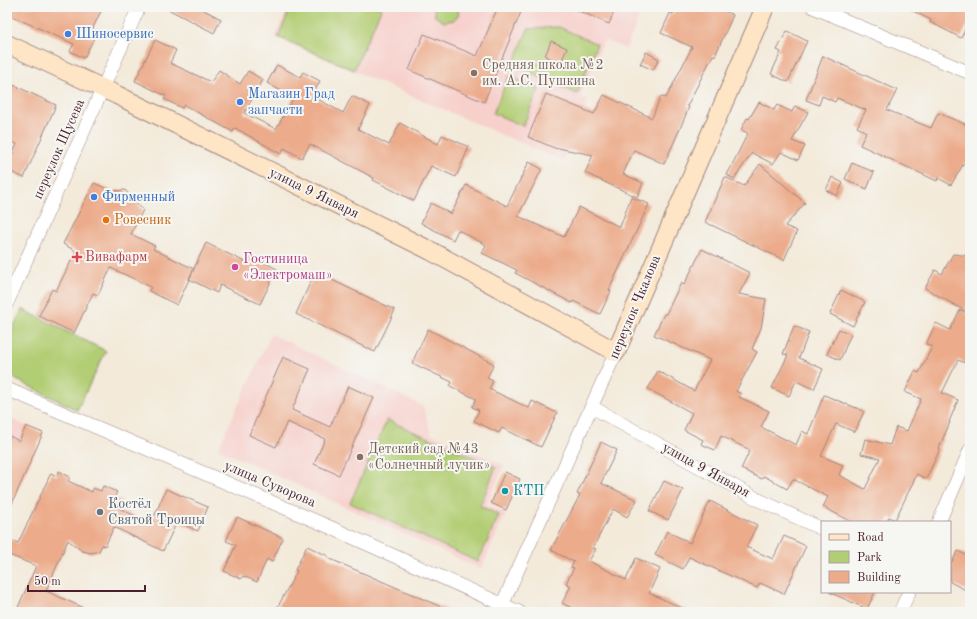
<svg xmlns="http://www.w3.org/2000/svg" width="977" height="619" font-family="'Old Standard TT',serif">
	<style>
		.built { fill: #f7d0cc }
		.green { fill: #b2ce74; stroke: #7e7650 }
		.building { fill: #ecac8b }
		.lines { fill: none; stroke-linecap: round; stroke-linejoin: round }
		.street-casing { stroke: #9e8482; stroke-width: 14 }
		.secondary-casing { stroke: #9e8482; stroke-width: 20 }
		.street { stroke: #fff; stroke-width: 13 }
		.secondary { stroke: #fee5c5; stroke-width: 18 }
		.shop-dot { fill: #3f7fe0; stroke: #f6f6f2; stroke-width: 1.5 }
		.education-dot { fill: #8d6e63; stroke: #f6f6f2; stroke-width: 1.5 }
		.food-dot { fill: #e8710a; stroke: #f6f6f2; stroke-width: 1.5 }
		.health-dot { fill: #e0444e; stroke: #f6f6f2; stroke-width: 1.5 }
		.hotel-dot { fill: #d1479c; stroke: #f6f6f2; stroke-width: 1.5 }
		.culture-dot { fill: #0f9aa8; stroke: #f6f6f2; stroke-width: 1.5 }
		.worship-dot { fill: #6b7280; stroke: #f6f6f2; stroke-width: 1.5 }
		.labels { text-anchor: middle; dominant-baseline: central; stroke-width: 4; stroke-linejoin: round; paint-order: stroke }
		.shop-label { font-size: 14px; fill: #366cbe; stroke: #f6f6f2; text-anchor: start }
		.education-label { font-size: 14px; fill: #785e54; stroke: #f6f6f2; text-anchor: start }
		.street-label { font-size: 14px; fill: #4a1f2b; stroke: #f6f6f2 }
		.food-label { font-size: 14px; fill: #c56008; stroke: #f6f6f2; text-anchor: start }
		.health-label { font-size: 14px; fill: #be3a42; stroke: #f6f6f2; text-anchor: start }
		.hotel-label { font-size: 14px; fill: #b23c85; stroke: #f6f6f2; text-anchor: start }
		.culture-label { font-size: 14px; fill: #0d838f; stroke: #f6f6f2; text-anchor: start }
		.worship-label { font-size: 14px; fill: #5b616d; stroke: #f6f6f2; text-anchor: start }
	</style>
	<rect width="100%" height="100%" fill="#f6f6f2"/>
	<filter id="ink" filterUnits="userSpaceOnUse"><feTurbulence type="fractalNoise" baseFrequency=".025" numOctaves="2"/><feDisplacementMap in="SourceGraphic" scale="8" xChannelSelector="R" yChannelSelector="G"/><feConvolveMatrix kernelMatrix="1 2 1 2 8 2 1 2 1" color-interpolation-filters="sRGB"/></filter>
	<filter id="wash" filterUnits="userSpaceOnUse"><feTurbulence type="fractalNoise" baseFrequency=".012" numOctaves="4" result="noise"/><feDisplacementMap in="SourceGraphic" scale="16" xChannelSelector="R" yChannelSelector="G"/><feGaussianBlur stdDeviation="0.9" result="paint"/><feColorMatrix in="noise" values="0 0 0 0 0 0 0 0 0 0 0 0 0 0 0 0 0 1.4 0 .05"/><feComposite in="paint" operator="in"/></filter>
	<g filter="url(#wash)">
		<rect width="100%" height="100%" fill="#f3eada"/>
		<path class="built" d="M288,7H643L626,49L604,40L580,96L588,100L563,161L275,37Z
			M271,334L423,406L431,434L504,465L487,505L506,513L481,569L218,449Z
			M7,417L26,426L19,441L7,515Z"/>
		<path class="green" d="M291,7H382L354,70L278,37Z
			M434,7H459L458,16L454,20L444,22L435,16Z
			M559,27L597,44L577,94L513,65L528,29Z
			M509,76L539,89L523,126L493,113Z
			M22,309L106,351L77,410L15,379L7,367V340Z
			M387,420L496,467L480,506L499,515L478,562L350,503Z"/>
		<g id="blocks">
			<path class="building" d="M7,7H103L89,36L94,38L84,58L70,51L74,44L7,14Z
				M164,7H198L221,19L214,33Z
				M498,7H523L484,102L409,70L424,34L477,56Z
				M570,7H616L609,24Z
				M676,7H715L733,15L715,56L713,55L687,106L689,107L679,131L664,164L634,150L623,174L643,183L637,197L585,173L593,155L558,148L557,149L528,137L546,94L594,114L604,95L652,118L661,96L666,98L692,47L661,33L670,13L673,14Z
				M905,7H970V19L961,38L930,22L931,20Z
				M787,31L807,41L788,82L771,74L781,52L777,50Z
				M155,40L176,50L170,63L211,82L219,70L240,84L248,71L263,80L244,113L276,129L293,99L290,96L267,83L277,65L300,77L303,72L320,81L312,96L343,113L352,96L370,105L358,129L389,145L400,123L438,144L442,135L469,147L456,177L431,166L414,201L373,180L374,178L310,144L302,158L284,148L281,154L235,128L233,132L184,105L182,108L164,99L166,96L135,81Z
				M551,41L567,48L561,63L545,56Z
				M646,52L659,59L653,70L640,64Z
				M823,56L897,90L887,110L931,128L938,113L970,126V165L964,163L951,185L938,178L937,181L860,145L866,132L857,127L866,110L837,98L835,102L822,96L819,105L806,100Z
				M7,82L56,105L24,178L7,170V166L17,144L7,140Z
				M759,102L774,110L777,105L792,112L795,106L808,112L792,141L805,146L798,160L781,152L773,164L752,153L734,179L727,175L748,133L741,130L747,118L749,119Z
				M529,162L542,169L518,216L564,237L579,207L620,227L631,197L649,204L609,290L611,291L600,314L573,301L572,303L515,273L517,270L482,253L486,245L458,230L453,240L421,223L431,203L451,214L466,185L507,206Z
				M852,163L874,172L867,189L845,179Z
				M760,164L805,203L785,226L797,231L784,260L705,222L725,177L744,186Z
				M832,177L843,183L837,196L826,190Z
				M94,183L112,191L125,190L143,210L131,234L155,246L153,249L194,269L177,305L149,291L151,287L111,268L98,295L93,293L74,333L39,316L52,289L56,291L76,251L63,244Z
				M206,243L247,263L251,256L277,269L260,304L220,285L217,293L189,279Z
				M702,249L750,273L739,294L766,299L761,328L752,349L757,352L736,391L741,394L739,397L769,411L761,427L796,445L802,431L808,434L824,395L864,411L855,432L836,424L821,456L843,465L839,475L865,489L880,458L861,454L865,439L890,445L896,427L907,431L921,399L905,392L915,371L919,373L932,347L926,344L936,323L950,330L960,310L970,315V365L958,360L942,393L958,400L949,422H950L939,448L940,449L926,479L917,474L895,520L889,517L887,522H852L823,507L828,497L793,479L787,489L764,476L762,479L741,469L750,450L721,436L715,450L701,444L703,440L684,430L692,413L648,389L658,371L694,391L710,360L654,335L664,314H666L681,283L684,285Z
				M953,254L970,256V302L965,311L925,288L935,270L942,274Z
				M315,272L395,310L375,352L296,314Z
				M841,290L865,302L853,326L830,314Z
				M794,326L809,332L799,358L823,369L814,389L796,381L789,396L772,388L788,355L783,354Z
				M428,329L494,364L487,378L493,381L489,389L529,408L532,401L557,413L541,447L502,428L499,433L474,421L479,410L472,407L476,399L450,386L452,382L412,363Z
				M839,329L851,334L840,360L827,354Z
				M283,357L310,369L292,410L330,427L348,386L374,398L339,475L314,464L325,439L287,422L276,447L249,435Z
				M26,426L43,433L7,515V443L10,436L19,441Z
				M601,442L617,450L601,483L637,500L627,517L613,509L593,548L596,549L589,561L626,580L636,558L660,569L649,593L691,612H579L562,603L571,586L566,583L574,568L571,567L574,562L551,550L580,495L577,494Z
				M59,471L70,477L68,481L92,492L93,488L101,491L103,486L117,492L114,498L122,501L119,508L151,524L166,489L208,507L198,531L177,522L163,551L114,527L105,546L102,545L99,551L91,553L82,551L68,540L46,591L93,612H16L36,566L7,554V538L18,543L51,473L57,476Z
				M505,472L520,479L506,510L491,503Z
				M664,481L683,490L668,520L649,511Z
				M710,501L757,525L746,547L773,559L784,536L806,546L784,594L760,583L757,588L689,557L683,569L655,555L667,531L690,543Z
				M237,517L283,538L272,562L267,559L257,582L243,576L241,579L224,571L236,545L226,541Z
				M307,546L328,556V558L453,612H275L297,571L295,570Z
				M958,551L970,557V592L950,582V565Z
				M829,592H875L867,609Z"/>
		</g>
	</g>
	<g filter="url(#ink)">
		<use href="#blocks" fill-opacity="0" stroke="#9e8482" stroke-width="1"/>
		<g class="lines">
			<defs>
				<path id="street" d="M813,7L970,73
					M7,303L139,7
					M7,389L325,525L519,612
					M592,407L757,499L822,529
					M939,522L970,450
					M502,605L616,352
					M900,612L909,592"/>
				<path id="secondary" d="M7,44L117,95L431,251L616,352L765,7"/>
			</defs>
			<use href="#street" class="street-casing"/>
			<use href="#secondary" class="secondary-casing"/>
			<use href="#street" class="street"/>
			<use href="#secondary" class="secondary"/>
		</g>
	</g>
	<g class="shop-dot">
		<circle cx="68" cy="34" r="4"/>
		<circle cx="240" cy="102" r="4"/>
		<circle cx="94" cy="197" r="4"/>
	</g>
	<g class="education-dot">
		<circle cx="474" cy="73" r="4"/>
		<circle cx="360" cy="457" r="4"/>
	</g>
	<circle class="food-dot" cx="106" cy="220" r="4"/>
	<path class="health-dot" d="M75 251h4v4h4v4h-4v4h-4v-4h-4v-4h4z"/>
	<circle class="hotel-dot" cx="235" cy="267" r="4"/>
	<circle class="culture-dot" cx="505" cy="491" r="4"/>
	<circle class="worship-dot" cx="100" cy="512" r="4"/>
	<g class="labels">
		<g class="shop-label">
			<text x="76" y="34">Шиносервис</text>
			<text x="248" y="94">Магазин Град<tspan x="248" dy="16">запчасти</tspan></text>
			<text x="102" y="197">Фирменный</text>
		</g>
		<g class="education-label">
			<text x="482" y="65">Средняя школа №2<tspan x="482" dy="16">им. А.С. Пушкина</tspan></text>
			<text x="368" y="449">Детский сад №43<tspan x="368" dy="16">«Солнечный лучик»</tspan></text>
		</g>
		<g class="street-label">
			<text transform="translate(59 149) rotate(-66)">переулок Щусева</text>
			<text transform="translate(314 193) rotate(26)">улица 9 Января</text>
			<text transform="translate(635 307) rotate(-67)">переулок Чкалова</text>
			<text transform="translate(706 470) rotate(29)">улица 9 Января</text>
			<text transform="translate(270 484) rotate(23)">улица Суворова</text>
		</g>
		<g class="food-label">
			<text x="114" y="220">Ровесник</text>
		</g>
		<g class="health-label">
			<text x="85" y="257">Вивафарм</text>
		</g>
		<g class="hotel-label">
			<text x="243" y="259">Гостиница<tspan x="243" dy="16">«Электромаш»</tspan></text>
		</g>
		<g class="culture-label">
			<text x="513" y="491">КТП</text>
		</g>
		<g class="worship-label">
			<text x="108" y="504">Костёл<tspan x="108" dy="16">Святой Троицы</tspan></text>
		</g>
	</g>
	<rect width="977" height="619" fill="none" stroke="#f6f6f2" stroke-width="24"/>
	<rect x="821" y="521" width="130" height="72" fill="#f6f6f2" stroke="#b1a0a2"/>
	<rect x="829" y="534" width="20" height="6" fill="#fee5c5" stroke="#b1a0a2"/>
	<text x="857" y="541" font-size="12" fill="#4a1f2b">Road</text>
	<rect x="829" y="551" width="20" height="12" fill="#b2ce74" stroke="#b1a0a2"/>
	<text x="857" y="561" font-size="12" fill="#4a1f2b">Park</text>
	<rect x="829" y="571" width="20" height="12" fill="#ecac8b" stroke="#b1a0a2"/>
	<text x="857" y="581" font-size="12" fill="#4a1f2b">Building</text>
	<path d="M28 585v6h117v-6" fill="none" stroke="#4a1f2b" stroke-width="2"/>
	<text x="34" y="585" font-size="12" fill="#4a1f2b" stroke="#f6f6f2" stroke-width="3" paint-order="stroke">50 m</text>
</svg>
